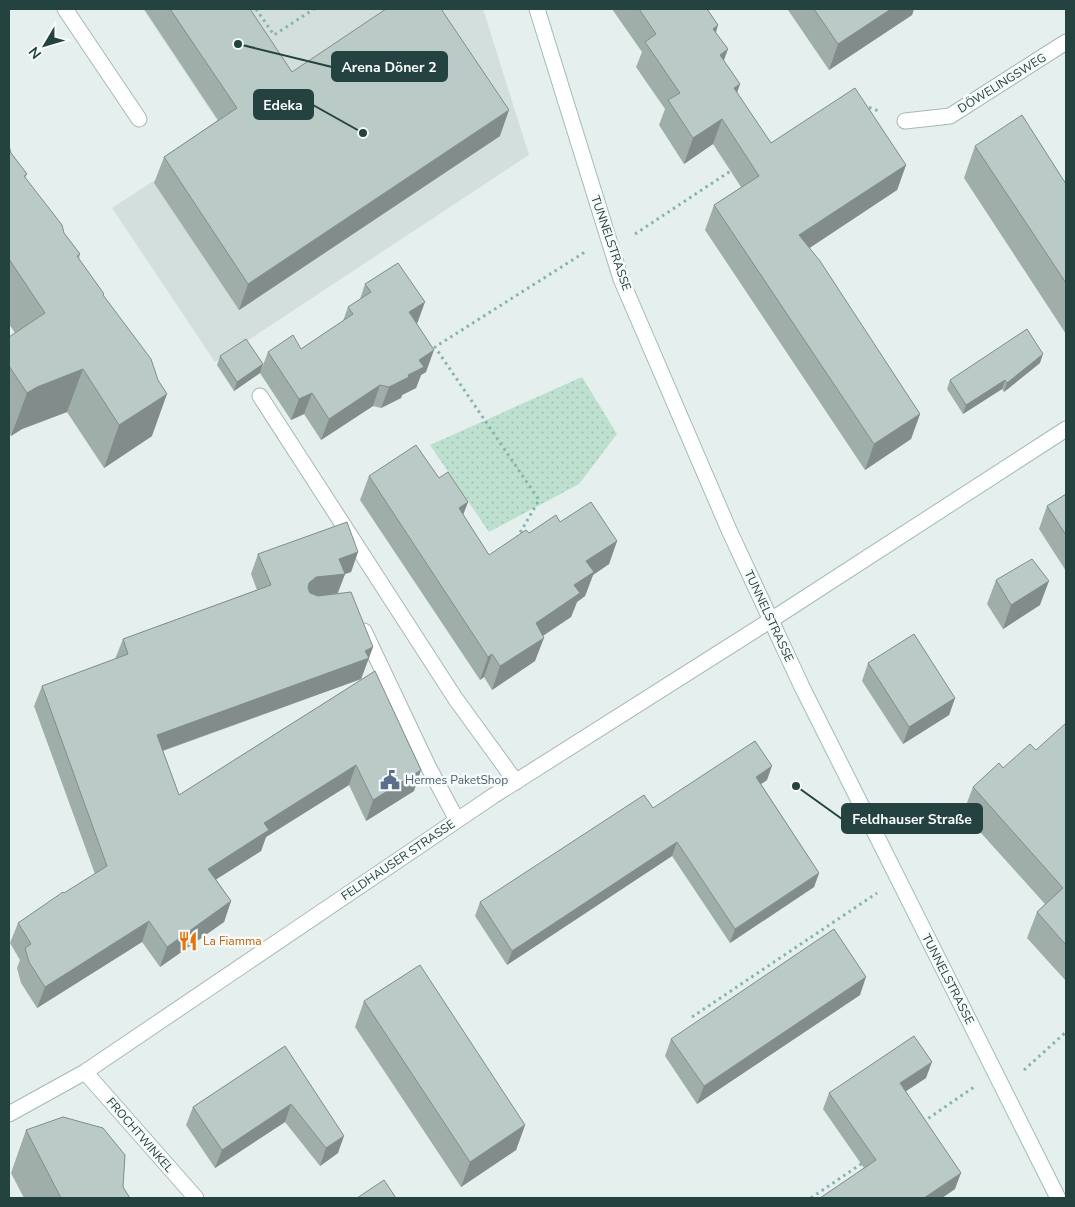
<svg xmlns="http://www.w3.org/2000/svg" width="1075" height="1207" font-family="'Nunito Sans',sans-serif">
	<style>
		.built { fill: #d3dfdc }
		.park { fill: url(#park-dots) }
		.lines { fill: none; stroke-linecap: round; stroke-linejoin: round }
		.lane-casing { stroke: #a7b8b6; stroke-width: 17 }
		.street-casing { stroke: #a7b8b6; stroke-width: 17 }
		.secondary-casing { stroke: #a3bbb8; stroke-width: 17 }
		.path { stroke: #85b4af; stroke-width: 3; stroke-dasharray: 2.5 4; stroke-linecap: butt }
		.lane { stroke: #fff; stroke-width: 15 }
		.street { stroke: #fff; stroke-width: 15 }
		.secondary { stroke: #fff; stroke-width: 15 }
		.wall { fill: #a0aeaa }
		.shaded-wall { fill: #828d8b }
		.building { fill: #bacac6; stroke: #828d8b }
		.labels { text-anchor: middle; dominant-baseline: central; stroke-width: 5; stroke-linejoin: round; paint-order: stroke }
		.street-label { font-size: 12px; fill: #234240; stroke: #f6fbfa }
		.service-label { font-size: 12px; fill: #4e5e75; stroke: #f6fbfa; text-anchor: start }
		.food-label { font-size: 12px; fill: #c56008; stroke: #f6fbfa; text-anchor: start }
		.leader { fill: none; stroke: #234240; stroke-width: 2 }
		.callout-dot { fill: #234240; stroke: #f6fbfa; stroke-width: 2 }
		.callout { fill: #234240; stroke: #234240; stroke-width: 2 }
		.callout-label { font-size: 14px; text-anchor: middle; font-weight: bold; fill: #fff }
	</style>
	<defs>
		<pattern id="park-dots" width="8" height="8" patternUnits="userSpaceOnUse" patternTransform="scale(1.25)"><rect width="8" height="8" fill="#bee0ce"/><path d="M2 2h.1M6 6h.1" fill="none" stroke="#a3c1b2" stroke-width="1.8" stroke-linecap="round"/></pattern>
	</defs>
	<rect width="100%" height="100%" fill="#e5efed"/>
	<path class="built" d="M143,9H483L529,155L215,362L112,208L226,134Z"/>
	<path class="park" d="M582,377L617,434L579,484L489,532L430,445Z"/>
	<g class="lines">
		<defs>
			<path id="lane" d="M260,396L455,698L516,782
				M364,631L428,766L457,820"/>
			<path id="street" d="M65,9L139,119
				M905,121L950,116L1066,42
				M85,1072L196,1198
				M9,1114L85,1072L493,796L771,620"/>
			<path id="secondary" d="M537,9L621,279L729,530L802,687L1058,1198
				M771,620L1066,429"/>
		</defs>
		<use href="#lane" class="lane-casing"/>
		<use href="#street" class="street-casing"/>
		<use href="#secondary" class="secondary-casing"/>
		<path class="path" d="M256,9L274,35L314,9
			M863,105L881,112
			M635,234L732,170
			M517,538L539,500L435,347L585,252
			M692,1017L877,893
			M1024,1070L1066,1032
			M923,1122L974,1087
			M811,1198L864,1162"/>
		<use href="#lane" class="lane"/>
		<use href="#street" class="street"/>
		<use href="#secondary" class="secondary"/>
	</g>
	<path class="wall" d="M144,9H250L292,72L500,136L239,310L154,183L164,157L218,120Z
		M612,9H707L718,25L716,33L724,61L740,84L737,93L771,143L906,165L897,190L809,248L920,414L911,439L865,470L705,230L714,205L741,187L713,144L684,164L659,125L665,109L636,67L642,52Z
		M789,9H914L912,15L829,70L788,10Z
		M9,146L11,153L27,174L25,178L64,233L80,254L79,259L104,294L103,296L152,436L104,468L67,412L22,429L11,436L9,432V337L15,333L9,324Z
		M975,146L1066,184V334L964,178Z
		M365,284L417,324L426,372L421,375L416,388L402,395L401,398L381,408L373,406L321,440L304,414L291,420L260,373L268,352L301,349L343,321L348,307L360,299Z
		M220,356L263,364L260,373L234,391L217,365Z
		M1040,363L1004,392L1002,389L963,414L947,389L950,380Z
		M369,476L439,478L468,502L463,515L489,555L529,533L560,522L617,541L609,564L593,575L585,596L577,602L571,617L543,636L535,661L492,690L484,677L480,680L360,500Z
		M1066,494V571L1039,529L1047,506Z
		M358,552L351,572L345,574L338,593L373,647L361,679L163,751L179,795L375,671L414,791L366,821L349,785L266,837L261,851L216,879L231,901L224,922L160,967L142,942L37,1008L21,983L17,968L20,960L10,943L18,923L95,874L34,706L42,686L115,659L123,639L257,590L251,574L258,554Z
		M996,580L1040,605L1003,629L987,604Z
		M868,663L955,698L949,715L903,744L862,681Z
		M1066,725V981L1027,938L1037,912L1045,904L963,813L973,787L1003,768L1036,750Z
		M767,780L761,784L819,873L814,887L730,943L672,856L507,965L475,916L480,902L653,808Z
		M860,995L697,1104L665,1056L671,1039Z
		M364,1001L525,1125L516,1150L461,1187L355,1027Z
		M285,1046L338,1153L320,1166L285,1122L215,1168L186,1125L193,1107Z
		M926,1078L906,1091L955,1189L942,1198H820L864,1168L823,1109L829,1093Z
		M26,1130L123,1187L130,1198H24L11,1173Z"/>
	<path class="shaded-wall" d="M891,9H914L912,15L829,70L838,44Z
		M718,25L709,51L713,29Z
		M728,49L719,74L720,55Z
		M740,84L731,109L734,88Z
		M509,110L500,136L239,310L248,284Z
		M722,119L713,144L684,164L693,138Z
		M906,165L897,190L790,261L799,235Z
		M425,302L417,324L409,312Z
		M434,350L426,372L421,375L416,388L402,395L401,398L381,408L389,387L419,360Z
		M1043,354L1040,363L1004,392L1007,383Z
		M263,364L260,373L234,391L237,382Z
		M83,369L67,412L22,429L11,436L27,393L37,387Z
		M1005,380L1002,389L963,414L966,405Z
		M380,385L373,406L321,440L329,419Z
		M312,393L304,414L291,420L299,399Z
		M167,394L152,436L104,468L119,425Z
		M920,414L911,439L865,470L874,444Z
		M468,502L459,525V508Z
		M617,541L609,564L593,575L585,596L577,602L571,617L527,646L536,623L586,561Z
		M358,552L351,572L345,574L337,594L302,603L309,583L339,559Z
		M1049,581L1040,605L1003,629L1011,605Z
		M544,638L535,661L492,690L500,666Z
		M373,647L361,679L150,755L157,735Z
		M492,654L484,677L480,680L488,657Z
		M955,698L949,715L903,744L909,727Z
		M356,765L349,785L266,837L261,851L201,889L208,869L264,823Z
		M772,766L767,780L751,791L756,777Z
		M421,770L414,791L366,821L373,800Z
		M677,842L672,856L507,965L512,951Z
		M819,873L814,887L730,943L735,929Z
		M231,901L224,922L160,967L167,947Z
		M149,921L142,942L37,1008L45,987Z
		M866,977L860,995L697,1104L704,1086Z
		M932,1062L926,1078L894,1099L900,1083Z
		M291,1104L285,1122L215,1168L222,1150Z
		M525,1125L516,1150L461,1187L470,1162Z
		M344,1136L338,1153L320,1166L326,1148Z
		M961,1173L955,1189L942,1198H924Z"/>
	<path class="building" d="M170,9H250L292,72L386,9H441L509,110L248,284L164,157L237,108Z
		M639,9H707L718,25L713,29L728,49L720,55L740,84L734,88L771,143L855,88L906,165L799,235L820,261L920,414L874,444L714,205L759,176L722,119L693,138L668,100L680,93L645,42L656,34Z
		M814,9H891L838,44Z
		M1022,115L1066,184V283L975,146Z
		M9,146L11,153L27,174L24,176L62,225L64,233L80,254L77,256L104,294L103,295L151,359L158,380L167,394L119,425L83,369L37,387L27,393L9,366V337L45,313L9,259Z
		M398,263L425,302L409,312L434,350L419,360L424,367L408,375L409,377L389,387L380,385L329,419L312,393L299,399L268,352L293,335L301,349L353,314L348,307L371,292L365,284Z
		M1027,329L1043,354L1007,383L1005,380L966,405L950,380Z
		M246,339L263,364L237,382L220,356Z
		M416,445L439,478L448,472L468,502L459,508L489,555L526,530L529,533L556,515L560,522L591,502L617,541L586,561L594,572L574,585L580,593L536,623L544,638L500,666L492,654L488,657L369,476Z
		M1066,494V535L1047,506Z
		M347,522L358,552L339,559L345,574L316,577L309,583L308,588L310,593L318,596L351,592L373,647L365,651L369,658L157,735L179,795L375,671L421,770L373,800L356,765L264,823L269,830L208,869L231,901L167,947L149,921L45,987L29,962L25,948L31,944L18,923L63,892L64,893L107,866L42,686L128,654L123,639L271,585L258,554Z
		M1032,559L1049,581L1011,605L996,580Z
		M914,634L955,698L909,727L868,663Z
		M1065,724L1066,725V945L1037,912L1063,888L973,787L999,763L1003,768L1030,744L1036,750Z
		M755,741L772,766L756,777L819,873L735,929L677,842L512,951L480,902L644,795L653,808Z
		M834,929L866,977L704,1086L671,1039Z
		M420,965L525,1125L470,1162L364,1001Z
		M914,1036L932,1062L900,1083L961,1173L924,1198H820L876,1160L829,1093Z
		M285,1046L344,1136L326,1148L291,1104L222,1150L193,1107Z
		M63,1117L103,1128L125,1155L123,1187L130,1198H61L26,1130Z
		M384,1180L396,1198H357Z"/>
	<defs>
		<symbol id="civic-bare" viewBox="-9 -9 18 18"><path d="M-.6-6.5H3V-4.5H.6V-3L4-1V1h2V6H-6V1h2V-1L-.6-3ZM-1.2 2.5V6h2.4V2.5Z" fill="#5c6f8a" stroke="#f6fbfa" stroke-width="2.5" paint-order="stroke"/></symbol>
		<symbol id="restaurant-bare" viewBox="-9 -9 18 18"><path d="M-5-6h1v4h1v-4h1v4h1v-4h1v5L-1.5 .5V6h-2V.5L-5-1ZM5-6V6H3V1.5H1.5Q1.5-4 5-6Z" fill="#e8710a" stroke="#f6fbfa" stroke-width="2.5" paint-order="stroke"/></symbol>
	</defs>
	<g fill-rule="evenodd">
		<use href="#civic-bare" x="376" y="766" width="28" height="28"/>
		<use href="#restaurant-bare" x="174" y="927" width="28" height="28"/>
	</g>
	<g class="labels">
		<g class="street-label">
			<text transform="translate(1002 83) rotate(-32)">DÖWELINGSWEG</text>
			<text transform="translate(611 243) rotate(71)">TUNNELSTRASSE</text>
			<text transform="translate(769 616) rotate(65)">TUNNELSTRASSE</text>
			<text transform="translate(398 860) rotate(-34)">FELDHAUSER STRASSE</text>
			<text transform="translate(948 979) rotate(63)">TUNNELSTRASSE</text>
			<text transform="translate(140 1135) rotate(49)">FROCHTWINKEL</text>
		</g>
		<g class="service-label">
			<text x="405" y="780">Hermes PaketShop</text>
		</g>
		<g class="food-label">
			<text x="203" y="941">La Fiamma</text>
		</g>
	</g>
	<path class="leader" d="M238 44L332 67M363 133L313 105M796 786L842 819"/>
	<g class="callout-dot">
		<circle cx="238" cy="44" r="5"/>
		<circle cx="363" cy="133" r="5"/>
		<circle cx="796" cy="786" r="5"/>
	</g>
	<g class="callout">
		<rect x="332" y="52" width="115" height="29" rx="5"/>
		<rect x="254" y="90" width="59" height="29" rx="5"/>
		<rect x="842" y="804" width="140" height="29" rx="5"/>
	</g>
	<g class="callout-label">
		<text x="389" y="72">Arena Döner 2</text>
		<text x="283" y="110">Edeka</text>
		<text x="912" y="824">Feldhauser Straße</text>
	</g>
	<rect width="1075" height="1207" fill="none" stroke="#234240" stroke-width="20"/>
	<g transform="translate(45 45) rotate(232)" stroke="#f6fbfa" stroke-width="4" paint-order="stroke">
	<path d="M0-4L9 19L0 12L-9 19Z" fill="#234240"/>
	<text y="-8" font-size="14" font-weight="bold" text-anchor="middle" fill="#234240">N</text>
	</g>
</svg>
